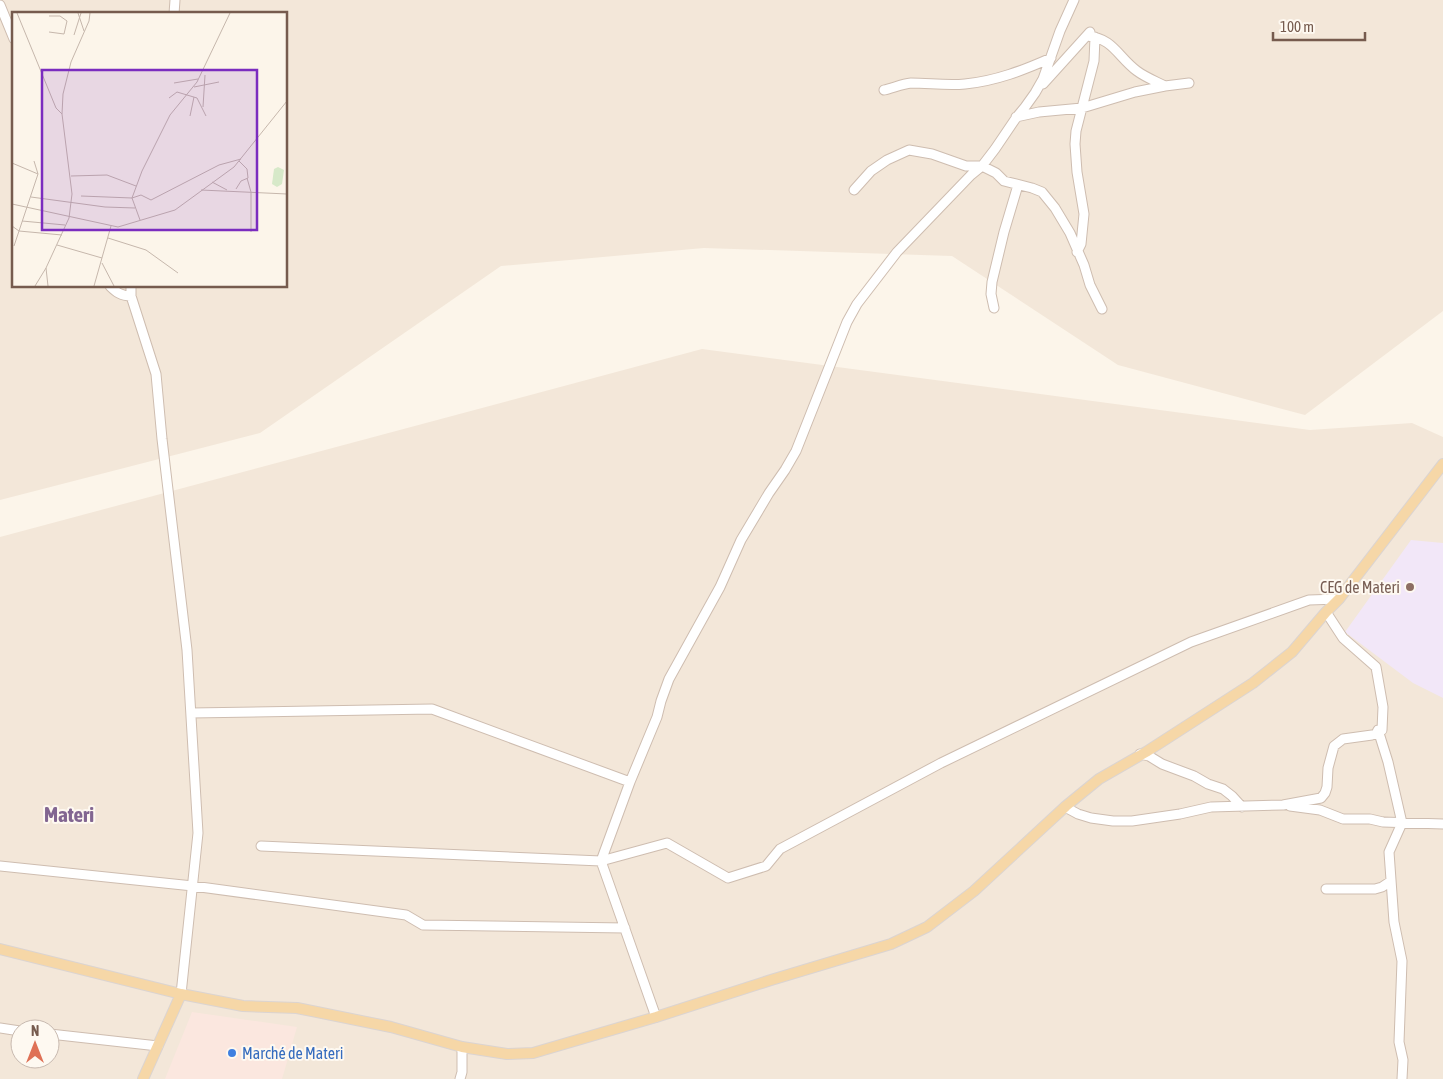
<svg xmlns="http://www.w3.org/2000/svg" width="1443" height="1079" font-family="'Asap Condensed',sans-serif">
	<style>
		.residential { fill: #f3e7d9; fill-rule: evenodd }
		.commercial { fill: #fbe7df }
		.education { fill: #f2e7f8 }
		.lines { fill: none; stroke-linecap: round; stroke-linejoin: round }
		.minor-casing { stroke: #cebdb0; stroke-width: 11 }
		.major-casing { stroke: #dbd4d1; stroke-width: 12 }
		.minor { stroke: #fff; stroke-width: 9 }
		.major { stroke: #f6d7a7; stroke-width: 10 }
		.education-dot { fill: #8d6e63; stroke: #fef9f1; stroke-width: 2 }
		.shop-dot { fill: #3f7fe0; stroke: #fef9f1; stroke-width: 2 }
		.labels { text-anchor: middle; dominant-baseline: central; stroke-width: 4; stroke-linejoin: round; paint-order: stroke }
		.education-label { font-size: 16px; fill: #785e54; stroke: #fef9f1; text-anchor: end }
		.shop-label { font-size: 16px; fill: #366cbe; stroke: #fef9f1; text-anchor: start }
		.district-label { font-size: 21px; font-weight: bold; fill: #826691; stroke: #fef9f1 }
		.inset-road { fill: none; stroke: #c6b7ac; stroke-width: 1 }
		.view { fill: #7b2cbf; fill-opacity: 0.15; stroke: #7b2cbf; stroke-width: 2.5 }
		.inset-edge { fill: none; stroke: #765b4e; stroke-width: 2.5 }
	</style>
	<rect width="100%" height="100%" fill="#fcf5ea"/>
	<path class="residential" d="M0,0H1443V311L1305,415L1118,365L952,256L704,248L501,266L260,433L0,500ZM14,14H286V286H14Z
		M702,349L1310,430L1412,423L1443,437V1079H0V537ZM20,1029H50V1059H20Z"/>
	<path class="commercial" d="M192,1012L297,1027L282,1079H165Z"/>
	<path class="education" d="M1411,540L1443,543V698L1413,683L1345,632Z"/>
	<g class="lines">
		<defs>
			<path id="minor" d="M0,5L14,39
				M174,14L175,0
				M1087,36C1113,38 1118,57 1137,71C1145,77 1155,81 1165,86
				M1043,84L1090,32
				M884,90C893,88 902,84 911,83C929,83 947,86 965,84C996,81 1024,70 1051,58
				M1016,117L1039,112L1082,108L1135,92L1165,86L1189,83
				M854,190L871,171L887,160L909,150L932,154L966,166H982L996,173L1004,181L1032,188L1042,192L1055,208L1070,233L1084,265L1090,285L1102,309
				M1077,252L1081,244L1084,214L1077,172L1075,144L1076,131L1094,61L1095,37
				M110,286C116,292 121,296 131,296
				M131,286V296L156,374L162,439L187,650L198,833L181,994
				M994,308L991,294L992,282L1004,232L1018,185
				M191,713L432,709L630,782
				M1378,730L1388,762L1402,823L1389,852L1394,922L1402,961L1399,1042L1403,1060L1402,1079
				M1140,754L1149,756L1162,764L1194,776L1208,784L1223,789L1232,796L1242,807
				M1290,806L1320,810L1343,819H1370L1383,822L1443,824
				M1065,807L1078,814L1091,818L1113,821H1132L1180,814L1211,807L1283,805L1321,798L1325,793L1327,787L1328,768L1334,746L1343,739L1372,735L1376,734L1378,730H1382L1383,707L1376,667L1343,638L1326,612
				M261,846L601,861L667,843L728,878L766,866L780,849L941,763L1191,642L1309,600L1339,599
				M0,866L193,886L406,915L423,925L625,928
				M1326,889H1375L1382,887L1391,881
				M656,1017L601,861L630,782L657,717L661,701L669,679L720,587L741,540L769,493L785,470L796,451L847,322L857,304L897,252L971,175L982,166L995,149L1016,118L1025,107L1035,93L1043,79L1060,31L1074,0
				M0,1028L20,1031
				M50,1034L158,1046
				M460,1079L462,1072V1047"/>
			<path id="major" d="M0,949L181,994L243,1006L297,1008L391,1027L462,1047L507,1054L533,1053L656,1017L771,980L891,944L927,927L974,891L1066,806L1099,779L1146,752L1253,683L1292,652L1326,612L1339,599L1443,464
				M143,1079L181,994"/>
		</defs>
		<use href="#minor" class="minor-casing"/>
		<use href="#major" class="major-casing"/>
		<use href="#minor" class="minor"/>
		<use href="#major" class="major"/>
	</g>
	<circle class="education-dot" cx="1410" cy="587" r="5"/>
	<circle class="shop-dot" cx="232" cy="1053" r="5"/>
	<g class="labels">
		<g class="education-label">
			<text x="1400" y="587">CEG de Materi</text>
		</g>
		<g class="shop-label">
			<text x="242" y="1053">Marché de Materi</text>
		</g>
		<g class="district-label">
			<text x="69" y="814">Materi</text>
		</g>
	</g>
	<g transform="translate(12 12)">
		<rect width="275" height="275" fill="#fcf5ea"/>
		<path d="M266,155L272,158L270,172L265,175L260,172L262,157Z" fill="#d7e9c9"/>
		<path class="inset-road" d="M5,1L44,96L50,102M66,1L72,19M37,4H48L55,9L52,22L37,20M62,23L69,1M162,71L186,67M182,75L207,70M157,86L165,80L185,86L194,104M191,95L193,63M178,104L182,85M0,151L26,162M59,164L95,163L124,174M235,166L239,180V220M200,170L215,178M224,177L229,169L236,166L235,157L227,149M189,178L275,182M69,184L120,186L129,183L139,188L207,153L229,147M19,185L93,195L123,196M0,192L106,215L163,198L222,155L275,89M57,206L60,182L50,102L51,82L59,50L77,9L78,1M128,208L120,186L130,159L158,103L185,70L218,1M10,209L53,213M0,214L7,219L50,223M96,226L134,238L166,261M45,233L90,246M2,234L26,162L22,149M90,251L102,274M23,274L34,256M36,274L34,256L57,206M82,274L99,214"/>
		<path class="view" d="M30,58H245V218H30Z"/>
		<rect width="275" height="275" class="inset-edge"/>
	</g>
	<g transform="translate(35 1044)"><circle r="24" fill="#fef9f1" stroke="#c8bab0"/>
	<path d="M0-4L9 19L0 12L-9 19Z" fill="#df7156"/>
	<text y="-8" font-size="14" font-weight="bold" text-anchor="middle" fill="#765b4e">N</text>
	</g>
	<path d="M1273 32v8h92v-8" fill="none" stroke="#765b4e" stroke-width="2.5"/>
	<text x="1280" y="32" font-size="15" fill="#765b4e" stroke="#fef9f1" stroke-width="4" paint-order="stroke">100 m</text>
</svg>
